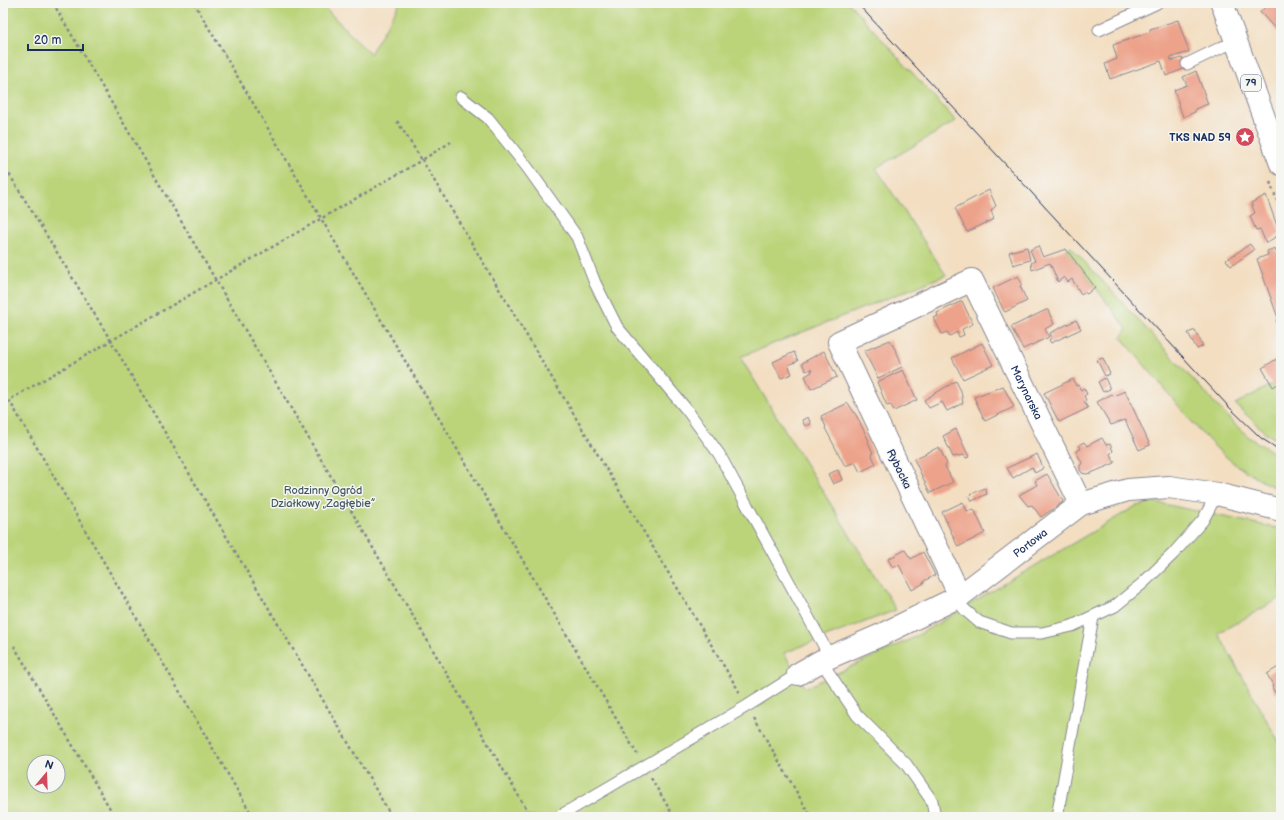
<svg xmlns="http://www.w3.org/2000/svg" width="1284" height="820" font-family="'Balsamiq Sans',sans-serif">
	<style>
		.green { fill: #bbd47a; stroke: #6b826c; fill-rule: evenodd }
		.building { fill: #eda38b }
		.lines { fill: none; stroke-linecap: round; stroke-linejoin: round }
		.lane-casing { stroke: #878690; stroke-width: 13 }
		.street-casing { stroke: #878690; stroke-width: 24 }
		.primary-casing { stroke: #878690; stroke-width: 24 }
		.path { stroke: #878690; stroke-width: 2.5; stroke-dasharray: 3 3; stroke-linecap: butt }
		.lane { stroke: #fff; stroke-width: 11 }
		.street { stroke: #fff; stroke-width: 22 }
		.primary { stroke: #fff; stroke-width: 22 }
		.tram { stroke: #1b2f5e; stroke-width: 1 }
		.labels { text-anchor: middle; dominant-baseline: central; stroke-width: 3; stroke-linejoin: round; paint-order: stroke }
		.shield { fill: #f6f6f2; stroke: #5d6b8a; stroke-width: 1 }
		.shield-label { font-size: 10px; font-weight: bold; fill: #1b2f5e }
		.poi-label { font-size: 11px; font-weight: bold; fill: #1b2f5e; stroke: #f6f6f2; text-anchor: end }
		.street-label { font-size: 11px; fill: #1b2f5e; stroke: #f6f6f2 }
		.park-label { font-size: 11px; fill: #435865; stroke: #f6f6f2 }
	</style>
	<rect width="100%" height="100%" fill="#f6f6f2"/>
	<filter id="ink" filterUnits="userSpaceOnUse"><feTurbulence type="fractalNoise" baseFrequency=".025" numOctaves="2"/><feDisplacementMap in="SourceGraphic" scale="8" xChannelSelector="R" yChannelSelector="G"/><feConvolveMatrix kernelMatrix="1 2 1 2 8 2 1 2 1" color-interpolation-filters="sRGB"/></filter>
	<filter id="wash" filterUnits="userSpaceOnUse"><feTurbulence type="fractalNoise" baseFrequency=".012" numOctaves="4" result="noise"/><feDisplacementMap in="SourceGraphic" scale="16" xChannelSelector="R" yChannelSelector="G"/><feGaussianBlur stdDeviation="0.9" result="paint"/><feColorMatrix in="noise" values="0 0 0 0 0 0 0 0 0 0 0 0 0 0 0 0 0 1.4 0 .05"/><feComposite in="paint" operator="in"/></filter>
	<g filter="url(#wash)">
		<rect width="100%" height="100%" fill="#f3dec1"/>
		<path class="green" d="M3,3H320L370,54L400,3H849L956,121L876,168L946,275L740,357L896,610L784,653L805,688L913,638L1136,506L1154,502L1281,529V598L1218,633L1281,746V817H3ZM34,762H58V786H34Z
			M1071,247L1233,423L1250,438L1281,457V490L1265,483L1236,465L1217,449L1192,422L1121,337L1127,329L1066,249Z
			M1281,380V442L1267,434L1235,404Z"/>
		<g id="blocks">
			<path class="building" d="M1270,3H1281V35L1260,12Z
				M1178,20L1189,52L1170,58L1172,61L1182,58L1186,68L1166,76L1161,61L1110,79L1105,64L1117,59L1113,45L1150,32V29Z
				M1196,71L1208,104L1195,109V112L1183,117L1174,90L1187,85L1183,77Z
				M989,190L996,206L991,210L994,219L967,232L955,208Z
				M1266,195L1280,234L1266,243L1260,229L1256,230L1250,216L1255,213L1251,203Z
				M1250,244L1254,250L1231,266L1226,260Z
				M1038,246L1043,257L1066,249L1095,287L1087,294L1084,292L1081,294L1072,279L1068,282L1064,277L1058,282L1050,263L1032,270L1031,263L1035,261L1030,250Z
				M1027,247L1030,260L1013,265L1009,252Z
				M1275,248L1276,252L1281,250V334L1276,320L1278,318L1257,259L1268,255L1267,251Z
				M1018,276L1022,284L1020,286L1027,301L1005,312L1004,311L993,288Z
				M962,301L973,324L962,329L964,335L959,337L957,332L950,336L947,332L942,334L934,318L938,316L937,313Z
				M1046,310H1048L1054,324L1045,329L1049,337L1023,349L1011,327Z
				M1076,320L1081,329L1051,343L1049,340L1052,337L1050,333Z
				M1195,330L1203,346L1197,349L1188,333Z
				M890,340L898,355L902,367L878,378L864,351Z
				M982,343L993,365L963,379L952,358Z
				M824,351L837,377L811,389L805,376L812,372L811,369L806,371L802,363Z
				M794,352L798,361L788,365L792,374L781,378L773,362Z
				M1280,357L1281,359V382L1273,387L1262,368Z
				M1103,358L1110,374L1105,376L1097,360Z
				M903,370L917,400L894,411L891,405L887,406L877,382Z
				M1105,378L1110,389L1103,392L1098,382Z
				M1073,379L1076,386L1078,385L1081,390L1084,388L1087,394L1084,396L1086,400L1084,402L1088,408L1059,422L1044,393Z
				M956,381L961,391L963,403L947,411L942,402L929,408L924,400Z
				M1003,386L1014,407L985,421L974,397Z
				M1125,391L1150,445L1139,450L1125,420L1111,425L1097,402L1112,394L1113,396Z
				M848,403L856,415L869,441L868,442L873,453L871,454L876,464L860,472L855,462L845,466L825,428L826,427L821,416Z
				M808,417L811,424L805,426L802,420Z
				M956,429L969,457L966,458L964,455L953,457L943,436Z
				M1102,438L1106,445L1110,444L1113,451L1110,454L1115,463L1091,473L1086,474L1082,473L1080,470V466L1082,463L1076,451L1081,449L1079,445L1084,442L1087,446Z
				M939,447L947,464L945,466L953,482L930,493L914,459Z
				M1037,454L1043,467L1042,469L1035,473L1032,467L1013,478L1007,468Z
				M838,470L842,480L833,484L828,474Z
				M1047,474L1063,501L1062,503L1041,517L1032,505L1028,506L1019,495L1037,485L1035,481Z
				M985,488L987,494L972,501L969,495Z
				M963,502L967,511L974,509L985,533L958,547L942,512Z
				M905,550L911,559L923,552L935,575L924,581V583L912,590L899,565L893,568L888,559Z
				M1281,661V698L1278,693H1275L1272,687L1273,685L1267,674L1280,666L1278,662Z"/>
		</g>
	</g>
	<g filter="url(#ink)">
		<use href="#blocks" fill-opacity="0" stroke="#878690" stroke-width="1"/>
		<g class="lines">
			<defs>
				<path id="lane" d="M1099,30L1157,3
					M1187,64L1222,47L1236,43
					M461,97L488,118L527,167L577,237L595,283L617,327L687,410L719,454L830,657
					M956,599L965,610L979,622L1011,633H1042L1072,626L1115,606L1143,583L1173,554L1203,520L1217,494
					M821,661L857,715L906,764L932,801L935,817
					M558,817L747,706L798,674
					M1057,817L1093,617"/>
				<g id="street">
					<path id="s1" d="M960,596L839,342L972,280L1081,504"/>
					<path id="s2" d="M798,674L821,661L881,635L960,596L1081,504L1128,490L1169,487L1217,494L1281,510"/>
				</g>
				<path id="primary" d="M1222,3L1281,164"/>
			</defs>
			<use href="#lane" class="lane-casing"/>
			<use href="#street" class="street-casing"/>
			<use href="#primary" class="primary-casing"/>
			<path class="path" d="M53,3L531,817
				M194,3L637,754
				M397,121L422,160L451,142
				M3,164L111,341L392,817
				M1270,182L1281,211
				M14,646L115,817
				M754,718L811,817
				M651,778L674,817
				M253,817L9,400L422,160L740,693"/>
			<use href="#lane" class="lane"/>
			<use href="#street" class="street"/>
			<use href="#primary" class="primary"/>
			<path class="tram" d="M857,3L1229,407L1261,438L1281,451"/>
		</g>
	</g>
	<defs>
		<symbol id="sight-disc" viewBox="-11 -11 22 22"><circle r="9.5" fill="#d1495b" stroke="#f6f6f2"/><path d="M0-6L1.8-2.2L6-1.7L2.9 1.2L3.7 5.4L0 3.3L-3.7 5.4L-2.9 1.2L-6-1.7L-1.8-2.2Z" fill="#fff"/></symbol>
	</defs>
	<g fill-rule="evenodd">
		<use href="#sight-disc" x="1234" y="126" width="22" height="22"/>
	</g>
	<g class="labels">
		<rect class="shield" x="1241" y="75" width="20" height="16" rx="3"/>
		<g class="shield-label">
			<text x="1251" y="83">79</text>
		</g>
		<g class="poi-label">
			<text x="1231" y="137">TKS NAD 59</text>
		</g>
		<g class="street-label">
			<text stroke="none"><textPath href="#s1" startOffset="553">Marynarska</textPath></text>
			<text transform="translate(899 469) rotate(64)">Rybacka</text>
			<text stroke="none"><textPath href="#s2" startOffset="268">Portowa</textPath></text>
		</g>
		<g class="park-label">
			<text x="323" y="490">Rodzinny Ogród<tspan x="323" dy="13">Działkowy „Zagłębie”</tspan></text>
		</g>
	</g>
	<rect width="1284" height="820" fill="none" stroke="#f6f6f2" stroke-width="16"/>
	<g transform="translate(46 774) rotate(19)"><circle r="19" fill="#f6f6f2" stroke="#9ea6b7"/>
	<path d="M0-3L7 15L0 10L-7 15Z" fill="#d1495b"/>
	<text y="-6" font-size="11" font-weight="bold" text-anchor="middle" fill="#1b2f5e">N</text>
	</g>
	<path d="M28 44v6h55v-6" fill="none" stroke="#1b2f5e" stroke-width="2"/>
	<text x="34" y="44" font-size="12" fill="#1b2f5e" stroke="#f6f6f2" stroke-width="3" paint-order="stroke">20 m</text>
</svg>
